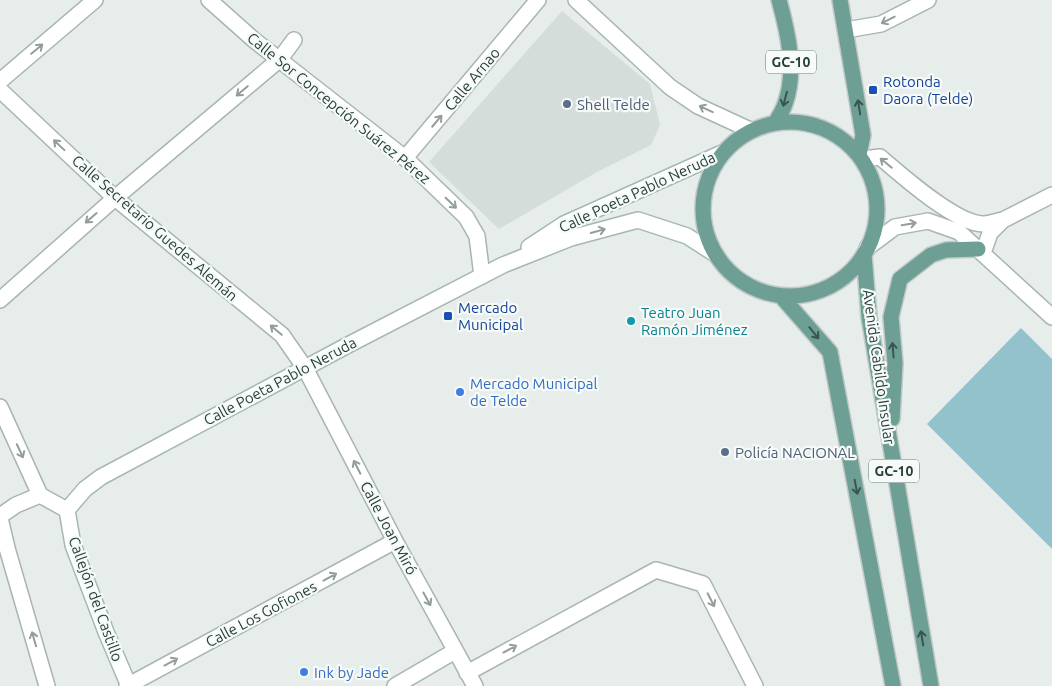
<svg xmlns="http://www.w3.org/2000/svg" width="1052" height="686" font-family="Ubuntu,sans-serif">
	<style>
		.built { fill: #d4ddd9 }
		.water { fill: #93c2cd }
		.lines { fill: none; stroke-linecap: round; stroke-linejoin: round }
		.street-casing { stroke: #a9b5b1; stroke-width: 18 }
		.secondary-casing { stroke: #a5b8b2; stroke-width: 18 }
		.primary-casing { stroke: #c2c9c8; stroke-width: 18 }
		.street { stroke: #fff; stroke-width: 15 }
		.secondary { stroke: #fff; stroke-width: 15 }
		.primary { stroke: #6e9f95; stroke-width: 15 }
		.oneway { stroke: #929e9c }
		.oneway2 { stroke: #385650 }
		.transit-dot { fill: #1a4fb4; stroke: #f6faf8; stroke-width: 2 }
		.service-dot { fill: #5c6f8a; stroke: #f6faf8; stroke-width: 2 }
		.culture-dot { fill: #0f9aa8; stroke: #f6faf8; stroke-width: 2 }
		.shop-dot { fill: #3f7fe0; stroke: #f6faf8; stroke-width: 2 }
		.labels { text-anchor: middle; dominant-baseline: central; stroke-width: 4.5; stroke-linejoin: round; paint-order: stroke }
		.shield { fill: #f6faf8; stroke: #647672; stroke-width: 1 }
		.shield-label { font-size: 14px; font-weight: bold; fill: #263e39 }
		.street-label { font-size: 15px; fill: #263e39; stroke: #f6faf8 }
		.transit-label { font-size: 15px; fill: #164399; stroke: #f6faf8; text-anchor: start }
		.service-label { font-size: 15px; fill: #4e5e75; stroke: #f6faf8; text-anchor: start }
		.culture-label { font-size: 15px; fill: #0d838f; stroke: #f6faf8; text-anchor: start }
		.shop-label { font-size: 15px; fill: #366cbe; stroke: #f6faf8; text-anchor: start }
	</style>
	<rect width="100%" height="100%" fill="#e6edea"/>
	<path class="built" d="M562,11L650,84L660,125L651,145L597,172L499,229L429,162Z"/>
	<path class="water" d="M1021,328L1052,359V549L927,424Z"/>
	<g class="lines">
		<defs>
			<path id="street" d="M209,0L254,40L405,158L466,217L477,236L482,276
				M576,0L670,87L698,106L750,130
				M846,30L881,24L928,0
				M0,81L95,0
				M0,90L115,198L282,335L305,368L395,541L475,686
				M405,158L538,0
				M862,159L880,157C901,175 957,225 984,224C990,224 997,221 1003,220
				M867,248L895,227L928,221L959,232L1052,317
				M983,253L990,233L1003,220L1052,195
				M0,300L115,198L280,59L294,40
				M0,407L40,495L67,510
				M0,516L16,505L40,495
				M0,518L7,548L47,686
				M467,673L656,570L703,584L755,686
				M127,686L395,541
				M395,686L455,651"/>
			<path id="secondary" d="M529,247L564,224L722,153
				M129,686L106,632L73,545L67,510L85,489L101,477L348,345L503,265L571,238L638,220L687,236L715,254"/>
			<path id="primary" d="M840,0L863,135L859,155
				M703 209a87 87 0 1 1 174 0a87 87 0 1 1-174 0Z
				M776,122C779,116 783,110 785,104C797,71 788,33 779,0
				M864,254L869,317L931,686
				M781,296L830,352L893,686
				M892,419L895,363L891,317L900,279L931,255L946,250L978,249"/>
		</defs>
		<use href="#street" class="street-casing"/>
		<use href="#secondary" class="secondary-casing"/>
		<use href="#primary" class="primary-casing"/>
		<use href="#street" class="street"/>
		<use href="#secondary" class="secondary"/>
		<use href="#primary" class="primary"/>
	</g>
	<defs><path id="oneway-shaft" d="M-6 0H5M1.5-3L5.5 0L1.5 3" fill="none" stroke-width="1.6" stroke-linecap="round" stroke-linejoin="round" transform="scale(1.25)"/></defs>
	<g class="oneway">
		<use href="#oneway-shaft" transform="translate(888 20) rotate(153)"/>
		<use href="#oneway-shaft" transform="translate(37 49) rotate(-40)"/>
		<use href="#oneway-shaft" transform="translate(242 91) rotate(140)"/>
		<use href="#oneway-shaft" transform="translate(706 109) rotate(-155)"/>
		<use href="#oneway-shaft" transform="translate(437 121) rotate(-50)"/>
		<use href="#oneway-shaft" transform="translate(59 145) rotate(-137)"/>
		<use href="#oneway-shaft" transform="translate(886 163) rotate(-141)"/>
		<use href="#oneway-shaft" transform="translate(451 203) rotate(44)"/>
		<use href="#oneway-shaft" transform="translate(91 218) rotate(139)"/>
		<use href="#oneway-shaft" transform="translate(909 224) rotate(-10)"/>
		<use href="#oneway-shaft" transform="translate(598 231) rotate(-15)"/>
		<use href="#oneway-shaft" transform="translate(276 330) rotate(-140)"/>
		<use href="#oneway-shaft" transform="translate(20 451) rotate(65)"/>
		<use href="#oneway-shaft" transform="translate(357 467) rotate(-117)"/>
		<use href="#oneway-shaft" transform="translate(330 577) rotate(-28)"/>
		<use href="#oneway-shaft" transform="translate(427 599) rotate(61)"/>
		<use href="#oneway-shaft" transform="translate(711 600) rotate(63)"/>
		<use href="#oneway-shaft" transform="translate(34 639) rotate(-106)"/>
		<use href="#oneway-shaft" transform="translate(510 649) rotate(-28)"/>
		<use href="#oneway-shaft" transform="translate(171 662) rotate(-28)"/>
	</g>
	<g class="oneway2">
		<use href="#oneway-shaft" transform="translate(785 99) rotate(105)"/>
		<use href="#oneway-shaft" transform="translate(859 107) rotate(-99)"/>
		<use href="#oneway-shaft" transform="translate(814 333) rotate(51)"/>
		<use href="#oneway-shaft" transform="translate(893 350) rotate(-95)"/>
		<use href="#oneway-shaft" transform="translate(856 487) rotate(79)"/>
		<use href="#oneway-shaft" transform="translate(922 638) rotate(-99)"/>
	</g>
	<g class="transit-dot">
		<rect x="868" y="85" width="10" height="10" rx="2.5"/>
		<rect x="443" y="311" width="10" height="10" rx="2.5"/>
	</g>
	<g class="service-dot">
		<circle cx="567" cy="104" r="5"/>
		<circle cx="725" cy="452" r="5"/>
	</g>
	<circle class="culture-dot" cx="631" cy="321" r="5"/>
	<g class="shop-dot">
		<circle cx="460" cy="392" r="5"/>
		<circle cx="304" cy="672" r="5"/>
	</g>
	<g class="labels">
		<g class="shield">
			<rect x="766" y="50.5" width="50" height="23" rx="4"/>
			<rect x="869" y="459.5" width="50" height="23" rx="4"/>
		</g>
		<g class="shield-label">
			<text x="791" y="62">GC-10</text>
			<text x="894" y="471">GC-10</text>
		</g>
		<g class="street-label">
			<text transform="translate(472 79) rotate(-50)">Calle Arnao</text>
			<text transform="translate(339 108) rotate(39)">Calle Sor Concepción Suárez Pérez</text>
			<text transform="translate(637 192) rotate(-25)">Calle Poeta Pablo Neruda</text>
			<text transform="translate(155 228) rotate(41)">Calle Secretario Guedes Alemán</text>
			<text transform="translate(879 367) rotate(82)">Avenida Cabildo Insular</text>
			<text transform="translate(280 381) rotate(-28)">Calle Poeta Pablo Neruda</text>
			<text transform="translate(389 528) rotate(62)">Calle Joan Miró</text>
			<text transform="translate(96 599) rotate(70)">Callejón del Castillo</text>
			<text transform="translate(261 614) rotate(-28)">Calle Los Gofiones</text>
		</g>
		<g class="transit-label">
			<text x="883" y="81">Rotonda<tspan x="883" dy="17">Daora (Telde)</tspan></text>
			<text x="458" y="307">Mercado<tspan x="458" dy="17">Municipal</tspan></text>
		</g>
		<g class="service-label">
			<text x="577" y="104">Shell Telde</text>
			<text x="735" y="452">Policía NACIONAL</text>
		</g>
		<g class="culture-label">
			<text x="641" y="312">Teatro Juan<tspan x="641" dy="17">Ramón Jiménez</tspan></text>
		</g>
		<g class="shop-label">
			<text x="470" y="383">Mercado Municipal<tspan x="470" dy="17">de Telde</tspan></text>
			<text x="314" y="672">Ink by Jade</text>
		</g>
	</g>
</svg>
